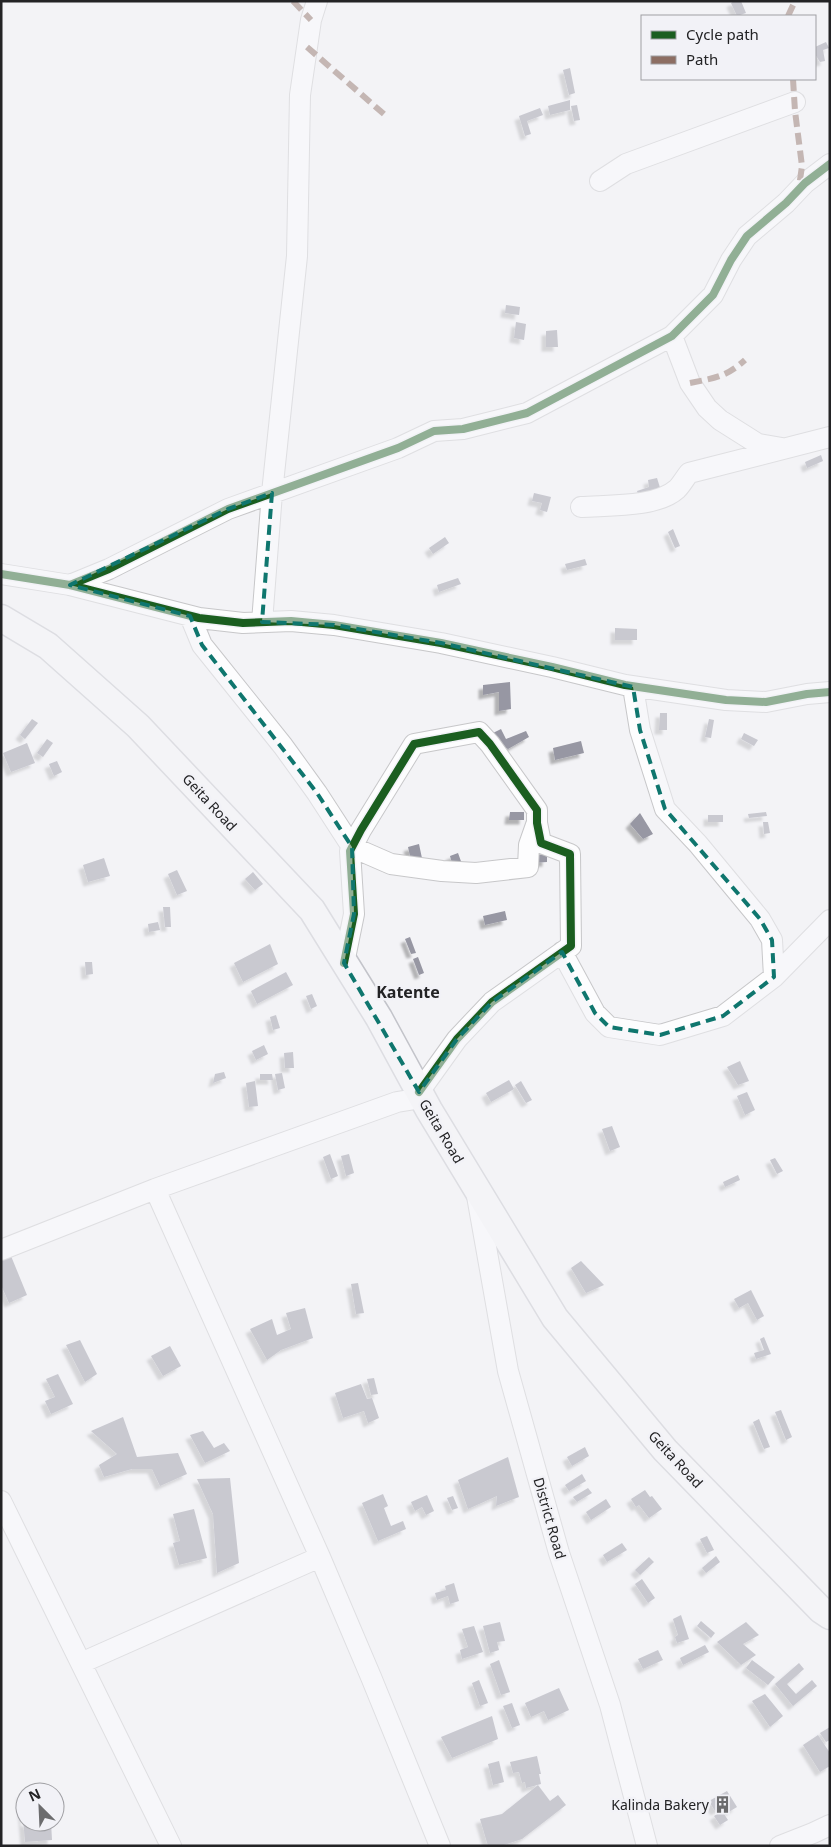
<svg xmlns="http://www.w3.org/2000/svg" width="831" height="1847" font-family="'Noto Sans',sans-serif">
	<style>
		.building { fill: #9797a3; filter: url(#shadow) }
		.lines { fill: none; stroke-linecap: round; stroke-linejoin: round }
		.minor-casing { stroke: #c7c7c9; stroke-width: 22 }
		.major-casing { stroke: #c3c4ca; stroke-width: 29 }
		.minor { stroke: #fdfdfe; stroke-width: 20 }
		.major { stroke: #f6f6f9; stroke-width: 26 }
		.quiet { stroke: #8d6e63; stroke-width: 6; stroke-dasharray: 12 6; stroke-linecap: butt }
		.cycleway-casing { stroke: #f2f2f7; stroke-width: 11 }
		.cycleway { stroke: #1b5e20; stroke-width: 8 }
		.marked { fill: none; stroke: #0f766e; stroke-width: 4; stroke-dasharray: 10 6; stroke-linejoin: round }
		.labels { text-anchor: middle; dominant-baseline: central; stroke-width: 5; stroke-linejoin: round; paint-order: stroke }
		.street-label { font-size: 14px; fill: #232325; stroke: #f2f2f7 }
		.poi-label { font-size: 14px; fill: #232325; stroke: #f2f2f7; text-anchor: end }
		.quarter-label { font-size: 16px; font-weight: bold; fill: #232325; stroke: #f2f2f7 }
	</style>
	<defs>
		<filter id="shadow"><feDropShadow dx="-4.5" dy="4.5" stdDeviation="1" flood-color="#0004"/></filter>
	</defs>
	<rect width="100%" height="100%" fill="#f3f3f6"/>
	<path class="building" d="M734,1H741L746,13L737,16L731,3Z
		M826,42L829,48L823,50L825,61L820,62L815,54V47Z
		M570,68L575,93L569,95L563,70Z
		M570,100V110L550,115L548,106Z
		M577,105L580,120L574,121L571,106Z
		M540,108L543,115L527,121L531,134L525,136L519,116Z
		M506,305L520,307L519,315L505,313Z
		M516,322L526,324L524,340L514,338Z
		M557,330L558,347H546V331Z
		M821,455L823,461L807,468L805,462Z
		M657,478L662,494L640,500L637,491L649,487L648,480Z
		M534,493L551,497L547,512L540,510L542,503L532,501Z
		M673,529L680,546L675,548L668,532Z
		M445,537L449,543L433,554L429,548Z
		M585,559L587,565L567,570L565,564Z
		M458,578L461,584L439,592L437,585Z
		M615,628L637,629V640H615Z
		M510,682L511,709L499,711V692L483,695V685Z
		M660,713H667V730H659Z
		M32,719L38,723L25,739L20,735Z
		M709,719L714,720L711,738L705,737Z
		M501,729L506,739L526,731L529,737L508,749L498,743L493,733Z
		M744,733L758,740L754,746L741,739Z
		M47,739L53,743L43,757L37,753Z
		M581,741L584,753L555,760L553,748Z
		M27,743L35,763L11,772L3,753Z
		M57,761L62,772L54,776L49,764Z
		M510,812H524V820H509Z
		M766,812L767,816L749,818L748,814Z
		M640,813L653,834L643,839L630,824Z
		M708,815H723V822H708Z
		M763,822H768L770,833L764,834Z
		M419,844L423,863L412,865L408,847Z
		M458,853L462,864L453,867L450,856Z
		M533,853H547V862L533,863Z
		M104,858L110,876L88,882L83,865Z
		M177,870L187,891L177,895L168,874Z
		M253,872L263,884L255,890L245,879Z
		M163,907H170L171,927H165Z
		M505,911L507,920L485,925L483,916Z
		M158,922L160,930L149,932L148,924Z
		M410,937L416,953L411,954L405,939Z
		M270,944L278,964L243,982L234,963Z
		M418,957L424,973L419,975L413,959Z
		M85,962H92L93,974L86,975Z
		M286,972L293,985L257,1004L251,991Z
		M312,994L317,1006L311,1009L306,996Z
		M276,1015L280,1028L273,1030L270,1017Z
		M264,1045L268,1054L256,1060L252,1051Z
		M293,1052L294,1068H285L284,1053Z
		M740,1061L749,1081L738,1085L727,1067Z
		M224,1072L226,1078L213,1083L215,1074Z
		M282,1073L285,1088L278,1090L275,1074Z
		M260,1074H272L273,1080H260Z
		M509,1080L514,1089L491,1102L486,1093Z
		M255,1081L258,1106L249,1107L246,1083Z
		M521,1081L532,1100L526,1103L515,1085Z
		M747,1092L755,1110L745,1115L737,1096Z
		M612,1126L620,1147L610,1151L602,1129Z
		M330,1154L338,1176L331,1179L323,1157Z
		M349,1154L354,1173L346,1176L341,1156Z
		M775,1158L783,1171L777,1174L770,1160Z
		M738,1175L740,1180L725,1187L723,1182Z
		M11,1256L27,1295L9,1303L1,1285V1259Z
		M581,1261L604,1285L586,1293L571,1268Z
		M358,1283L364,1313L356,1314L351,1284Z
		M751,1290L764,1316L757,1320L748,1303L739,1308L734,1299Z
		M305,1308L313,1338L281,1350L267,1360L250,1329L272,1319L277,1335L291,1329L286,1313Z
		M764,1337L771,1354L756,1359L754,1353L764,1350L760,1339Z
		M80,1340L97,1374L85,1382L66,1345Z
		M170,1346L181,1366L163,1376L151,1356Z
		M58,1374L73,1404L51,1414L45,1401L55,1397L46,1379Z
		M374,1378L378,1394L371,1395L367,1379Z
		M361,1384L367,1399L372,1398L379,1418L368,1423L364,1411L343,1418L335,1393Z
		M781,1410L792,1437L786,1440L775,1412Z
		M123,1417L137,1457L178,1453L187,1474L160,1486L152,1469H132L104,1477L99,1465L117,1454L91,1431Z
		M759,1419L770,1447L764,1449L753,1422Z
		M203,1431L214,1448L224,1443L230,1451L205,1463L190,1435Z
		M585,1447L589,1456L572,1466L567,1457Z
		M508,1457L519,1497L496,1506L497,1496L468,1509L458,1480Z
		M582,1474L586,1481L569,1491L565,1485Z
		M230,1478L239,1563L217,1573L213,1514L197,1479Z
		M588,1488L592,1493L577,1502L573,1497Z
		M645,1490L650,1497L652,1496L662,1509L649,1518L639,1505L636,1507L631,1499Z
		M383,1494L388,1506L384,1508L391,1526L403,1521L406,1529L378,1541L362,1503Z
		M427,1495L434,1511L426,1515L422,1507L415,1511L411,1502Z
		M453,1496L458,1508L452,1510L447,1498Z
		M606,1499L611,1507L591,1520L586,1512Z
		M194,1509L207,1558L179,1565L173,1543L180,1541L173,1514Z
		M707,1536L714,1550L707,1553L700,1539Z
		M622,1543L627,1550L607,1562L603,1555Z
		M716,1556L720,1562L706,1573L702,1568Z
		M649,1557L654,1562L640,1575L635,1570Z
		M642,1579L655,1598L648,1603L635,1584Z
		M454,1583L459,1601L450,1604L448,1596L437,1600L435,1593L446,1590L445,1586Z
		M681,1615L689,1639L677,1643L675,1637L678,1635L673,1619Z
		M701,1621L715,1633L711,1638L697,1626Z
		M500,1622L505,1641L497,1642L499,1650L490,1653L483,1626Z
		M746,1622L759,1635L743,1644L756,1655L741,1665L717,1642Z
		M474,1626L483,1652L462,1659L460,1650L468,1647L462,1629Z
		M705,1645L709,1652L683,1665L680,1658Z
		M658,1650L663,1660L643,1669L638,1659Z
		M499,1660L510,1692L501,1695L490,1664Z
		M752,1660L775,1677L768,1685L746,1668Z
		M799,1663L804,1669L787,1684L796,1694L812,1680L817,1686L793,1706L775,1684Z
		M479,1680L488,1703L480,1706L472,1683Z
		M559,1688L569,1710L548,1720L544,1711L531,1717L525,1703Z
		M765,1694L783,1716L770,1727L752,1701Z
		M512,1703L520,1725L512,1728L503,1706Z
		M492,1716L498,1739L452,1758L441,1737Z
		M830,1727V1740L826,1742L820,1733Z
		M818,1735L830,1753V1766L820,1772L803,1745Z
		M537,1756L541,1774H539L541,1784L526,1788L525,1782L522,1783L519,1772L513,1773L510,1762Z
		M499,1761L504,1782L493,1785L488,1764Z
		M538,1785L550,1801L558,1795L566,1805L522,1839L501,1846H488L480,1819L502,1814Z
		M727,1791L737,1807L727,1813L723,1807L715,1811L709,1801Z
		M21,1794H25V1822H51L52,1840L25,1842Z
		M722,1811L728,1820L720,1825L714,1816Z"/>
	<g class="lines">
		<defs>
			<path id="minor" d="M600,181L626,164L795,102
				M672,336L690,383L707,408L720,420L758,444L782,448
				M581,507C608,505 656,508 677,489C681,485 685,478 689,473L830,437
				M1,574L70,585L199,618L243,623L291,621L334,625L441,643L552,667L625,685L726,700L766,702L807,694L830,692
				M70,585L109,569L228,509L398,448L434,431L463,429L527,413L672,336L713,295L731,260L747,236L786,203L805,183L830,164
				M190,616L202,645L283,746L317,793L352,847L391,864L442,871L476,873L528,867L529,845L536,825
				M262,622L272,493L297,256L300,95L311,20L317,1
				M633,687L640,730L665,809L698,844L760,919L772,940L774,977
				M562,952L595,1013L609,1027L660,1035L723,1016L774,977L830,920
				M344,963L354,914L350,851L361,830L414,744L479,732L490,744L537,810V823L541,843L570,854L571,946L492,1002L457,1039L419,1092
				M155,1189L320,1557L371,1677L440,1846
				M477,1196L508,1371L559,1553L610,1705L647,1846
				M1,1250L155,1189L397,1102L422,1098
				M1,1501L171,1846
				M81,1663L320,1557
				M780,1846L813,1833L830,1825"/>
			<path id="major" d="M1,618L48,646L138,726L312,910L379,1018L429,1110L555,1318L665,1450L821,1610L830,1616"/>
		</defs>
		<use href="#minor" class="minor-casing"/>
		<use href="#major" class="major-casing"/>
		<use href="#minor" class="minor"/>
		<use href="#major" class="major"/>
		<path class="quiet" d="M293,1L311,20
			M788,16L795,1
			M307,47L385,115
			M793,79L795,111L802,166L799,187
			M690,383C715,378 726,377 745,360"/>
		<defs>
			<path id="cycleway" d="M1,574L70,585L199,618L243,623L291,621L334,625L441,643L552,667L625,685L726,700L766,702L807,694L830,692
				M70,585L109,569L228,509L398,448L434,431L463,429L527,413L672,336L713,295L731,260L747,236L786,203L805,183L830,164
				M344,963L354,914L350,851L361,830L414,744L479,732L490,744L537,810V823L541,843L570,854L571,946L492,1002L457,1039L419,1092"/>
		</defs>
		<use href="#cycleway" class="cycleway-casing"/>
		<use href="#cycleway" class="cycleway"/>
	</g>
	<path d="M0 0H831V1847H0ZM272,493L262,622L334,625L441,643L633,687L640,730L665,809L760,919L772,940L774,977L723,1016L660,1035L609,1027L595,1013L562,952L492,1002L457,1039L419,1092L344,963L354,914L352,847L317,793L202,645L190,616L70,585L228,509Z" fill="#f3f3f6" fill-opacity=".55" fill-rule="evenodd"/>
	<path class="marked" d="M272,493L262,622L334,625L441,643L633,687L640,730L665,809L760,919L772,940L774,977L723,1016L660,1035L609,1027L595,1013L562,952L492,1002L457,1039L419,1092L344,963L354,914L352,847L317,793L202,645L190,616L70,585L228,509Z"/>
	<defs>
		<symbol id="building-bare" viewBox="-9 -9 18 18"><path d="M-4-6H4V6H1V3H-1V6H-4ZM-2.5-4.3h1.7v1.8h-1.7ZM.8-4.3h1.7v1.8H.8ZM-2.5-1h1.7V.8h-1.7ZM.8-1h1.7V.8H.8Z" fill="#6c6c6e" stroke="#f2f2f7" stroke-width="2.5" paint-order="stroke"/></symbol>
	</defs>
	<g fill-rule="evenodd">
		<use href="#building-bare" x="710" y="1792" width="25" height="25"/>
	</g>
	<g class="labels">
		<g class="street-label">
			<text transform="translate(210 802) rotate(47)">Geita Road</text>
			<text transform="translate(442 1131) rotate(59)">Geita Road</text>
			<text transform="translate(676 1459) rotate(47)">Geita Road</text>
			<text transform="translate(550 1518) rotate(74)">District Road</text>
		</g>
		<g class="poi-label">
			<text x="709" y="1804">Kalinda Bakery</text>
		</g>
		<g class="quarter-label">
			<text x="408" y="992">Katente</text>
		</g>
	</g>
	<rect width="831" height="1847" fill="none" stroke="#232325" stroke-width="5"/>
	<rect x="641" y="15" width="175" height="65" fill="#f2f2f7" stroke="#9f9fa3"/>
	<rect x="651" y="31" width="25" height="8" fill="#1b5e20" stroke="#9f9fa3"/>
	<text x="686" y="40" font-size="15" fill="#232325">Cycle path</text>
	<rect x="651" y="56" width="25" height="8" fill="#8d6e63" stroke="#9f9fa3"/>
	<text x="686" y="65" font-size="15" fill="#232325">Path</text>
	<g transform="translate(40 1807) rotate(336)"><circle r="24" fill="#f2f2f7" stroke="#9f9fa3"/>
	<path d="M0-4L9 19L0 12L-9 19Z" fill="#6c6c6e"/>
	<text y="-8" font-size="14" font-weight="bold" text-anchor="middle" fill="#232325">N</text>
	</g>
</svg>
